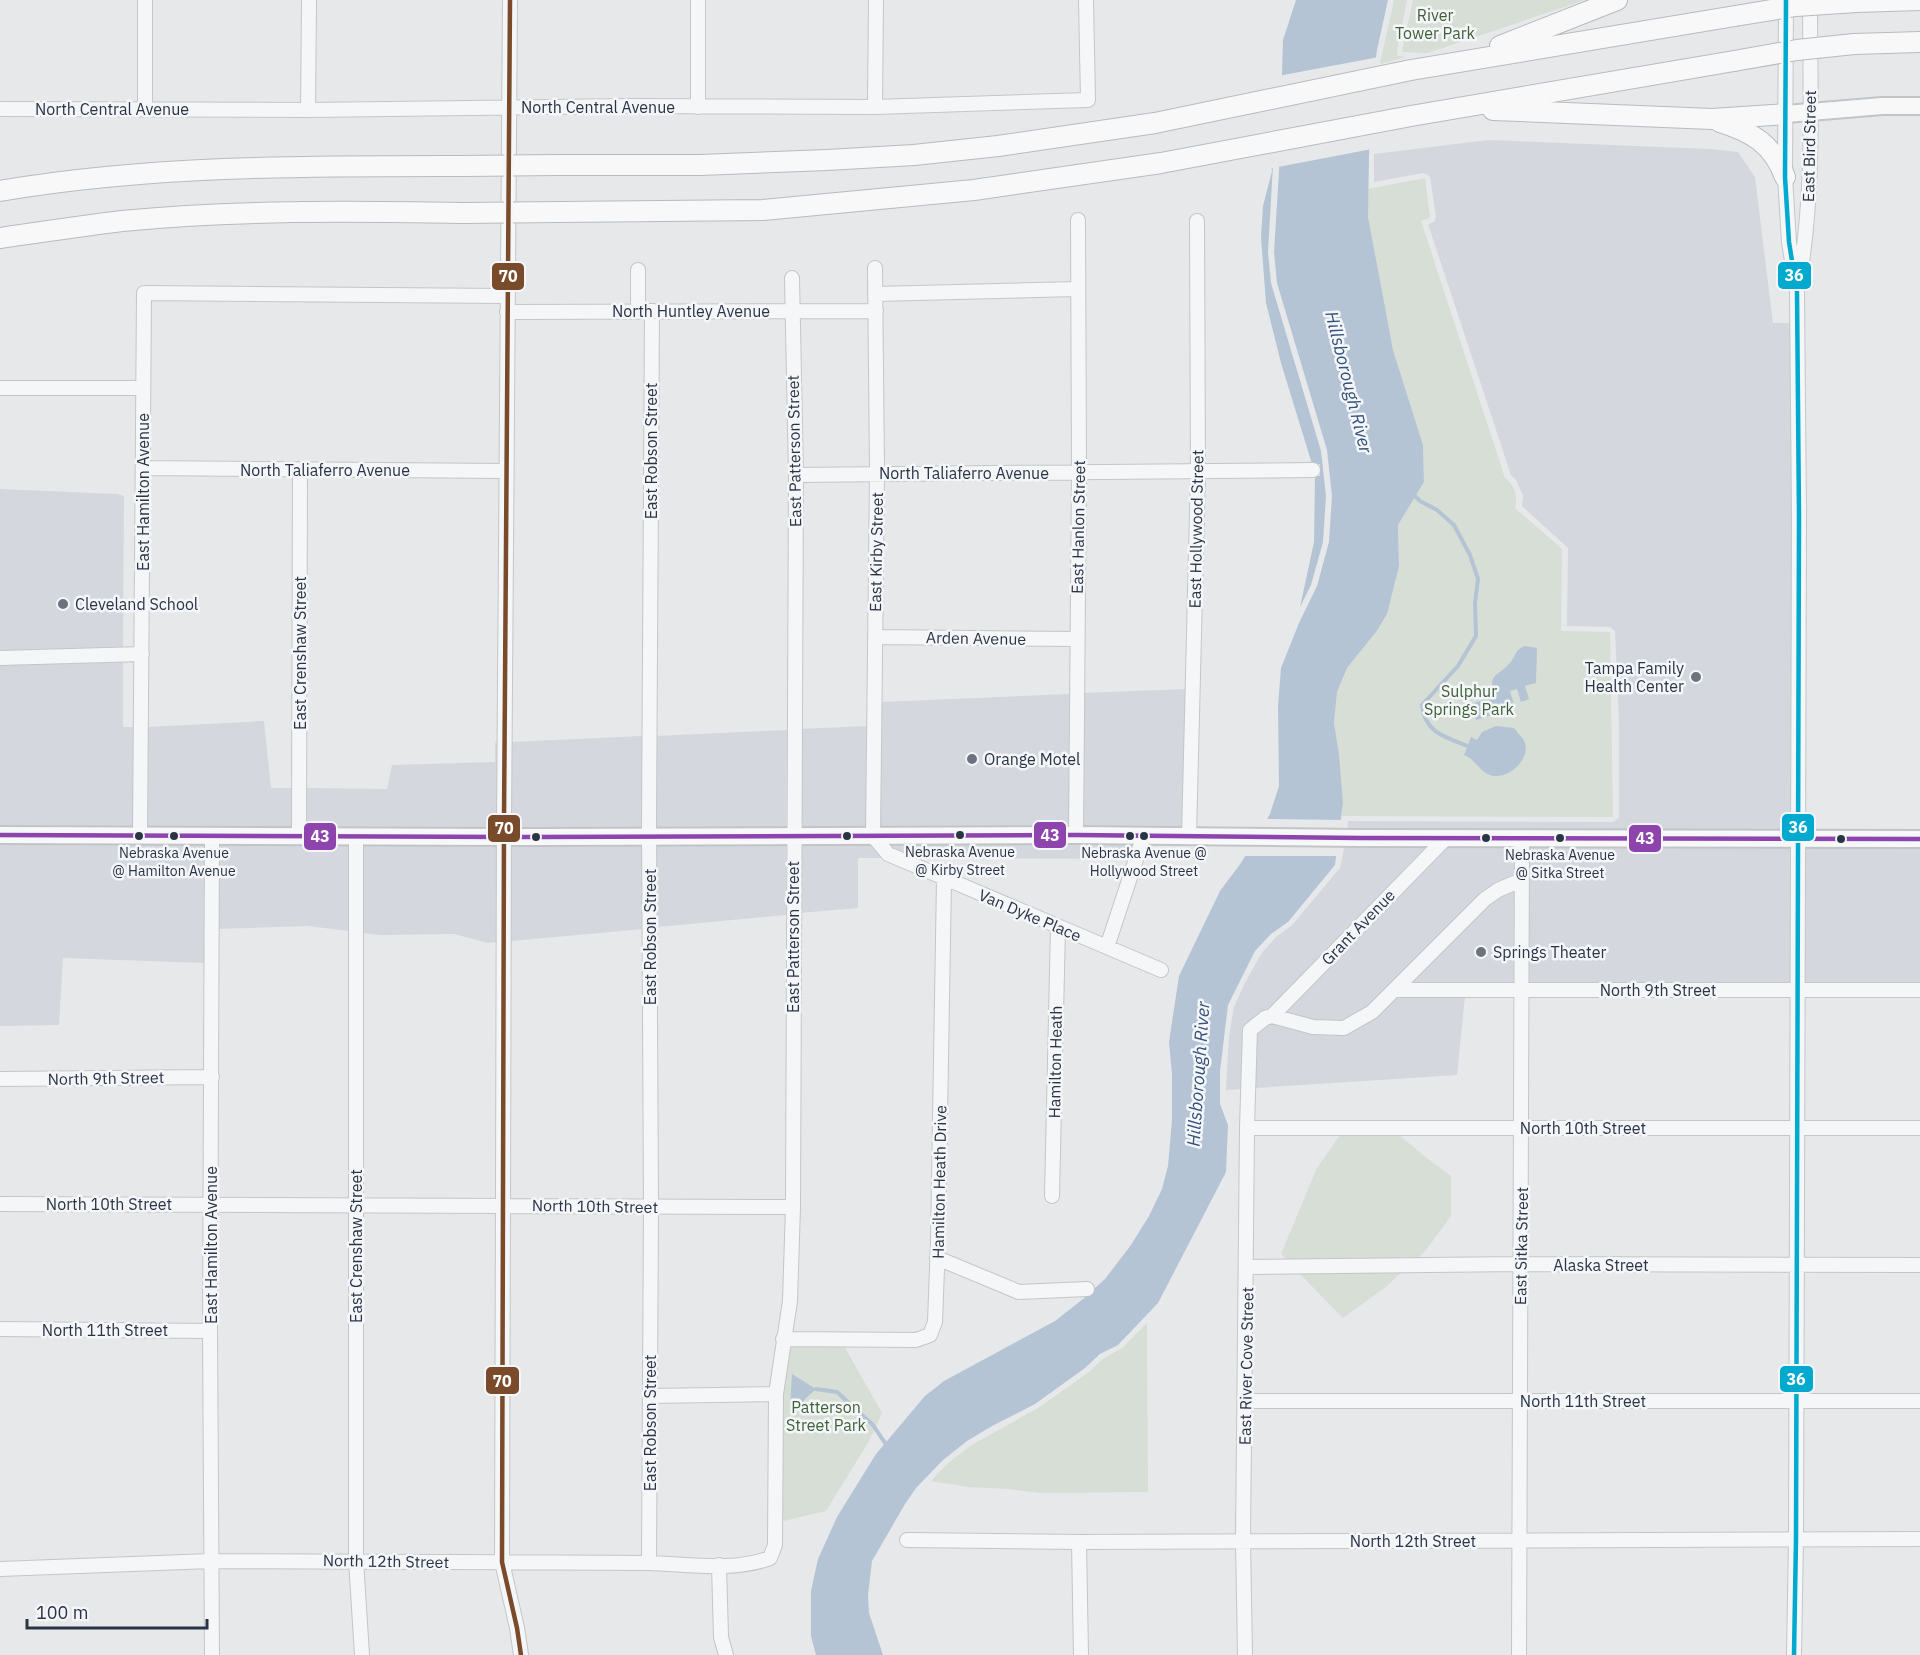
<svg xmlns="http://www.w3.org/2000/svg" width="1920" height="1655" font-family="'IBM Plex Sans',sans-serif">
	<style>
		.built { fill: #d4d7dd }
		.green { fill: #d6ded6 }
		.water { fill: #b4c4d5 }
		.pier { fill: #e6e8ea }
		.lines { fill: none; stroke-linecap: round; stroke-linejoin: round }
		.stream { stroke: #b4c4d5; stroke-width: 4 }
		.minor-casing { stroke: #c4c6c8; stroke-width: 16 }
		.major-casing { stroke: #c2c5c8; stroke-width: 20 }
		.highway-casing { stroke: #b8bbbf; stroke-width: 22 }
		.minor { stroke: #f5f6f7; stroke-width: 14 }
		.major { stroke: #f8f8f8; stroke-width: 16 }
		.highway { stroke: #f8f8f8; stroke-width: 20 }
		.highway-bridge-casing { stroke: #b8bbbf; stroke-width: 22; stroke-linecap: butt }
		.highway-bridge { stroke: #f8f8f8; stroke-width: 20 }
		.bus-1-casing { stroke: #f4f6f9; stroke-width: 9 }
		.bus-2-casing { stroke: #f4f6f9; stroke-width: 9 }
		.bus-3-casing { stroke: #f4f6f9; stroke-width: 9 }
		.bus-1 { stroke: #8e44ad; stroke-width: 4.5 }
		.bus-2 { stroke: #7a4b2a; stroke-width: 4.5 }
		.bus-3 { stroke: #00a9ce; stroke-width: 4.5 }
		.poi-dot { fill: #6c737f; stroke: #f4f6f9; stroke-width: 2 }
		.bus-dot { fill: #2b3445; stroke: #f4f6f9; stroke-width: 2 }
		.labels { text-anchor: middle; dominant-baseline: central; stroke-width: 5; stroke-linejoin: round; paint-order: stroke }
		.bus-label { font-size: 14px; fill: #2b3445; stroke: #f4f6f9 }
		.park-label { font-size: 16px; fill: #3f6138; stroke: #f4f6f9 }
		.street-label { font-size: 16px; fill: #2b3445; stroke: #f4f6f9 }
		.poi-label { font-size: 16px; fill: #2b3445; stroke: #f4f6f9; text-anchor: start }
		.water-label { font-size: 18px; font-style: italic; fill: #34527a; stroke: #f4f6f9 }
		.line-badge { stroke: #f4f6f9; stroke-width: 2 }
		.badge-label { font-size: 16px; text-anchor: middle; font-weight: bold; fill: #fff }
	</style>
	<rect width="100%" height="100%" fill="#e6e8ea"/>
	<path class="built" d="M1488,140L1711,149L1738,152L1755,177L1773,323H1790L1792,516L1790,833L1448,832L1445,829L1442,832H1347L1348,821L1613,822L1619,818V723L1615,631L1610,627L1567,626L1568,548L1522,506L1523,496L1516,480L1511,475L1428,224L1434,222L1436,217L1430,176L1423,173L1374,182V154Z
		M0,489L117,494L124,496L123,648L0,652Z
		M123,660V727H134L133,829H0V664Z
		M1186,689L1182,830L1083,829V693Z
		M1069,694V829L880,830L881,702Z
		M264,721L271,788H292V830L147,829L148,727Z
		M867,726L866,830H800L801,729Z
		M787,730L786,830H656V736Z
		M642,736V830H511V742Z
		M495,743H497V830H306V788L387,789L392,765L495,762Z
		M0,841L205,842V963L63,958L59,1025L0,1026Z
		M219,842H350L349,931L308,926L219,929Z
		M364,842L497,843V942L488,943L454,934L380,935L363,933Z
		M786,842V915L657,927L656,843Z
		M800,842H869L883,858H858V908L800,913Z
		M887,842H1135L1130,859L913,858L893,849Z
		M511,843H642L643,929L511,941Z
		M1345,844H1430L1268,1011L1260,1013L1246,1026L1243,1030L1241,1089L1226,1090L1229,1036L1234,1007L1244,985L1261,954L1275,938L1292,925L1340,868Z
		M1449,844L1515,845L1514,876L1495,884L1480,895L1367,1007L1342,1022L1314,1020L1284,1013Z
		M1529,845L1790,847V984H1528V884L1530,883L1528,879Z
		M1920,845V984H1804V847Z
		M1514,890V984H1411L1490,904L1502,895Z
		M1399,996H1514H1465L1457,1075L1255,1088L1257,1033L1268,1023L1312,1033L1376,1017Z"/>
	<path class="green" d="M1394,0H1407L1397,51L1398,56L1406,57L1380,64Z
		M1413,0H1585L1428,53L1402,52Z
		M1425,178L1430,218L1421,221L1505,478C1515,486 1518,496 1515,508L1562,549L1561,631L1610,632L1613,817L1342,816L1343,803L1339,754L1334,723L1337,692L1347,668L1376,632L1399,566L1398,525L1424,482L1423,445L1393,350L1377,270L1368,217V189Z
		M1340,1135H1399L1428,1159L1451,1176V1216L1426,1250L1417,1259L1287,1260L1281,1254L1317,1168Z
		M1403,1271L1387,1286L1343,1318L1299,1273Z
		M1147,1323L1148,1492L1040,1493L1007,1489L968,1487L931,1481L947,1464L970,1446L1038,1408L1089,1372L1104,1358L1122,1348Z
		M783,1339H840L882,1413L869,1441L826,1511L775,1523Z"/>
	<path class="water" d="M1296,0H1388L1377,50L1370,98L1368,217L1393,350L1423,445L1424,482L1398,525L1399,566L1387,614L1376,632L1347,668L1337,692L1334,723L1339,754L1343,803L1335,865L1288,922L1271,934L1255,951L1228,1005L1220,1071V1104L1228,1125L1226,1172L1158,1303L1118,1345L1100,1354L1085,1368L1035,1404L992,1426L967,1441L943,1460L916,1488L905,1504L872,1561L868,1595L869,1613L883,1655H816L811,1636V1591L818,1559L837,1517L876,1454L925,1396L944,1381L1055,1321L1083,1299L1105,1279L1131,1245L1149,1216L1162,1189L1168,1166L1172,1120V1074L1169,1042L1179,976L1220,891L1241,863L1270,814L1279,786L1278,706L1281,668L1299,623L1317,586L1329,542L1332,496L1327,450L1277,283L1274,252L1279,171L1283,40Z
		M1274,148L1268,252L1271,283L1321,451L1326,496L1323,542L1311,585L1300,607L1314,542L1315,476H1320V464H1312L1281,363L1266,303L1261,237L1263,206L1272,171L1269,149Z
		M1525,646L1537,648L1536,683L1525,686L1529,699L1521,702L1517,689L1510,691L1515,708L1476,720L1470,704L1494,697C1488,673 1497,677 1509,664C1516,657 1514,650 1525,646Z
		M1496,726L1514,728C1517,732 1523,738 1525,743C1530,759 1510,778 1494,776C1481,775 1476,759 1464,755L1471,737L1477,740L1482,732Z
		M792,1374L816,1389L804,1400V1407H790Z"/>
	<path class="pier" d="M1379,57L1373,99L1372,149L1268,169L1266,149L1277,148L1278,76Z
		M1264,819L1345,820L1340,856H1242Z"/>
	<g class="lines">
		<path class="stream" d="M1413,494L1420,501L1437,510L1454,525L1470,555L1478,579L1475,603L1476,636L1458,666L1422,705C1425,733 1445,737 1468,746
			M816,1389L837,1392L873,1425L887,1446"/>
		<defs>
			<path id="minor" d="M510,0L504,820L502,1562L517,1628L521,1655
				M1786,0L1785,177L1789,242L1797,292L1799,516L1796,1539L1794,1655
				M698,107V0
				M875,107L876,0
				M0,109L308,110L630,106L875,107L1088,100L1086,0
				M145,110V0
				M308,110L309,0
				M875,268L877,473L873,836L888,854L1161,970
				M1799,281C1815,188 1810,94 1810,0
				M876,294L1078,289
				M638,311V270
				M507,312L876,311
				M0,388H143
				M143,468L506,471
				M796,475L1313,470
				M875,637L1077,639
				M0,658L142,654
				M140,835L144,293L507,296
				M1076,835L1079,473L1078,220
				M299,836L300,471
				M356,836V1560L362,1655
				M1189,837L1198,472L1197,221
				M1107,947L1144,835
				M1396,990H1920
				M1272,1016L1446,838
				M0,1079L212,1077
				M1247,1128H1920
				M1052,1196L1058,927
				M0,1204L793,1207
				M937,1258L1019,1292L1087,1289
				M1247,1267L1520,1264L1920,1265
				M0,1329L210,1331
				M783,1339L916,1340L930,1335L935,1322L938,1241L944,879
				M650,1396L776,1394
				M1245,1401H1920
				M907,1540L1079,1542L1920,1539
				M1079,1542L1081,1655
				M649,1563L651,1207L649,823L652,311
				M719,1565L721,1637L726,1655
				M0,1569L211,1561L649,1563C688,1564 733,1572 770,1558L775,1545L776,1394L790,1301L793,1207L796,475L792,278
				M212,1655L210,1331L212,836
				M1245,1655L1243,1541L1247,1128L1250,1030L1265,1018L1272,1016L1313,1027L1344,1028L1372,1012L1485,899L1498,890L1521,880
				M1519,1655L1522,838"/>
			<path id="major" d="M1786,114L1882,106H1920
				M0,835L537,837L1076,835L1360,838L1920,839"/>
			<path id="highway" d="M1856,2L1920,0
				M1854,44L1920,42
				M1500,46L1617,0
				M1493,110L1712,119L1786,114
				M1720,122C1752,132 1773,144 1785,177
				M560,165H700L827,160L914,155L998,146L1155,123L1411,70L1735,16
				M0,191C153,165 309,166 464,166
				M560,212L763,210L974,190L1161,163L1411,116L1734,61
				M0,238C41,232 81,226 122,221C236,210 350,211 464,213"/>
		</defs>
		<use href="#minor" class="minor-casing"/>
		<use href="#major" class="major-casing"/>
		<use href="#highway" class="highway-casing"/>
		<use href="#minor" class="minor"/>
		<use href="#major" class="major"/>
		<use href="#highway" class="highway"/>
		<defs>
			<path id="highway-bridge" d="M1735,16L1796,6L1856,2
				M1734,61L1797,50L1854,44
				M464,166L560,165
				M464,213L560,212"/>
		</defs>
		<use href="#highway-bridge" class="highway-bridge-casing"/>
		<use href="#highway-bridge" class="highway-bridge"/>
		<defs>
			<path id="bus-1" d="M0,835L537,837L1076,835L1360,838L1920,839"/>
			<path id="bus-2" d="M510,0L504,820L502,1562L517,1628L521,1655"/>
			<path id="bus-3" d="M1786,0L1785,177L1789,242L1797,292L1799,516L1796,1539L1794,1655"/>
		</defs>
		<use href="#bus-1" class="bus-1-casing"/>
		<use href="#bus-2" class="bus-2-casing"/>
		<use href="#bus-3" class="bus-3-casing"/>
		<use href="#bus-1" class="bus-1"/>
		<use href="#bus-2" class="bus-2"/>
		<use href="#bus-3" class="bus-3"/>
	</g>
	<g class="poi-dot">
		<circle cx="63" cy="604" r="6"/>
		<circle cx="1696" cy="677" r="6"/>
		<circle cx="972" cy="759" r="6"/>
		<circle cx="1481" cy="952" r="6"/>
	</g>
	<g class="bus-dot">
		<circle cx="960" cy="835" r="5"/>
		<circle cx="139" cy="836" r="5"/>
		<circle cx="174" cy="836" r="5"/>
		<circle cx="847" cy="836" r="5"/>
		<circle cx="1130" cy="836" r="5"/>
		<circle cx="1144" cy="836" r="5"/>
		<circle cx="536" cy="837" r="5"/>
		<circle cx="1486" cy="838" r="5"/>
		<circle cx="1560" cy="838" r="5"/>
		<circle cx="1841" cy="839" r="5"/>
	</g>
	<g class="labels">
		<g class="bus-label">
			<text x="960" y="852">Nebraska Avenue<tspan x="960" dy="18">@ Kirby Street</tspan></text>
			<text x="174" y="853">Nebraska Avenue<tspan x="174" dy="18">@ Hamilton Avenue</tspan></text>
			<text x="1144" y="853">Nebraska Avenue @<tspan x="1144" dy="18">Hollywood Street</tspan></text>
			<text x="1560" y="855">Nebraska Avenue<tspan x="1560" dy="18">@ Sitka Street</tspan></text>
		</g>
		<g class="park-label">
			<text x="1435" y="15">River<tspan x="1435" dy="18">Tower Park</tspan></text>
			<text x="1469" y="691">Sulphur<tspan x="1469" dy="18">Springs Park</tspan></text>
			<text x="826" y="1407">Patterson<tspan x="826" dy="18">Street Park</tspan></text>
		</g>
		<g class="street-label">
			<text x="598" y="107">North Central Avenue</text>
			<text x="112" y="109">North Central Avenue</text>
			<text transform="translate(1809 146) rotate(-89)">East Bird Street</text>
			<text x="691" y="311">North Huntley Avenue</text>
			<text transform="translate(651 451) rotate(-90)">East Robson Street</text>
			<text transform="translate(794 451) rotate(-91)">East Patterson Street</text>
			<text x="325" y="470">North Taliaferro Avenue</text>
			<text x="964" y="473">North Taliaferro Avenue</text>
			<text transform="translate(143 492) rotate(-90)">East Hamilton Avenue</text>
			<text transform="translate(1078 527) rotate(-89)">East Hanlon Street</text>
			<text transform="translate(1196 529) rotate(-89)">East Hollywood Street</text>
			<text transform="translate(876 552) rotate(-89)">East Kirby Street</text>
			<text transform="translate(976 638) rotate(1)">Arden Avenue</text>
			<text transform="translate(300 653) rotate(-90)">East Crenshaw Street</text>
			<text transform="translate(1030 915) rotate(23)">Van Dyke Place</text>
			<text transform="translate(1358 927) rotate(-46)">Grant Avenue</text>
			<text transform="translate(650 937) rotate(-90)">East Robson Street</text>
			<text transform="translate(793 937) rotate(-90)">East Patterson Street</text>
			<text x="1658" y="990">North 9th Street</text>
			<text transform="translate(1055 1062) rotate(-89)">Hamilton Heath</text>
			<text transform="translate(106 1078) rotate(-1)">North 9th Street</text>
			<text x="1583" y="1128">North 10th Street</text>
			<text transform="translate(939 1182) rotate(-89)">Hamilton Heath Drive</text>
			<text x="109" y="1204">North 10th Street</text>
			<text transform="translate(595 1206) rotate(1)">North 10th Street</text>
			<text transform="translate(211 1245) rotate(-90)">East Hamilton Avenue</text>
			<text transform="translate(356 1246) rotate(-90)">East Crenshaw Street</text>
			<text transform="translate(1521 1246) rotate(-89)">East Sitka Street</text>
			<text x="1601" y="1265">Alaska Street</text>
			<text x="105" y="1330">North 11th Street</text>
			<text transform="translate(1246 1366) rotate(-89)">East River Cove Street</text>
			<text x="1583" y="1401">North 11th Street</text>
			<text transform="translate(650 1423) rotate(-90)">East Robson Street</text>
			<text x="1413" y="1541">North 12th Street</text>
			<text transform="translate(386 1561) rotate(1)">North 12th Street</text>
		</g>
		<g class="poi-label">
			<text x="75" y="604">Cleveland School</text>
			<text x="1684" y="668" text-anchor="end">Tampa Family<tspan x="1684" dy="18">Health Center</tspan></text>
			<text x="984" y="759">Orange Motel</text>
			<text x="1493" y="952">Springs Theater</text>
		</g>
		<g class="water-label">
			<text transform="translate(1349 382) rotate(76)">Hillsborough River</text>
			<text transform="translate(1198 1074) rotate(-86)">Hillsborough River</text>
		</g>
	</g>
	<g class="line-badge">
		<rect x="1777" y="261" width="35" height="29" rx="6" fill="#00a9ce"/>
		<rect x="491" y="262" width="34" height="29" rx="6" fill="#7a4b2a"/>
		<rect x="1781" y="813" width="34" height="29" rx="6" fill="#00a9ce"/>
		<rect x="487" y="814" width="34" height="29" rx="6" fill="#7a4b2a"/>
		<rect x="1033" y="821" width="34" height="28" rx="6" fill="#8e44ad"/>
		<rect x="303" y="822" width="34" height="29" rx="6" fill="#8e44ad"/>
		<rect x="1628" y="824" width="34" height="29" rx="6" fill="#8e44ad"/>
		<rect x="1779" y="1365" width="35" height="28" rx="6" fill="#00a9ce"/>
		<rect x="485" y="1366" width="35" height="29" rx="6" fill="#7a4b2a"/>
	</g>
	<g class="badge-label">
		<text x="1794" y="281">36</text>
		<text x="508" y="282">70</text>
		<text x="1798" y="833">36</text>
		<text x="504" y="834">70</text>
		<text x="1050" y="841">43</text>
		<text x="320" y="842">43</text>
		<text x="1645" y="844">43</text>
		<text x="1796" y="1385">36</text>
		<text x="502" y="1387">70</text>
	</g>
	<path d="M27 1619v9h180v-9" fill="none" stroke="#2b3445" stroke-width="3"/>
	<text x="36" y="1619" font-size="18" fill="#2b3445" stroke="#f4f6f9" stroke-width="4.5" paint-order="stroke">100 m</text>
</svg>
